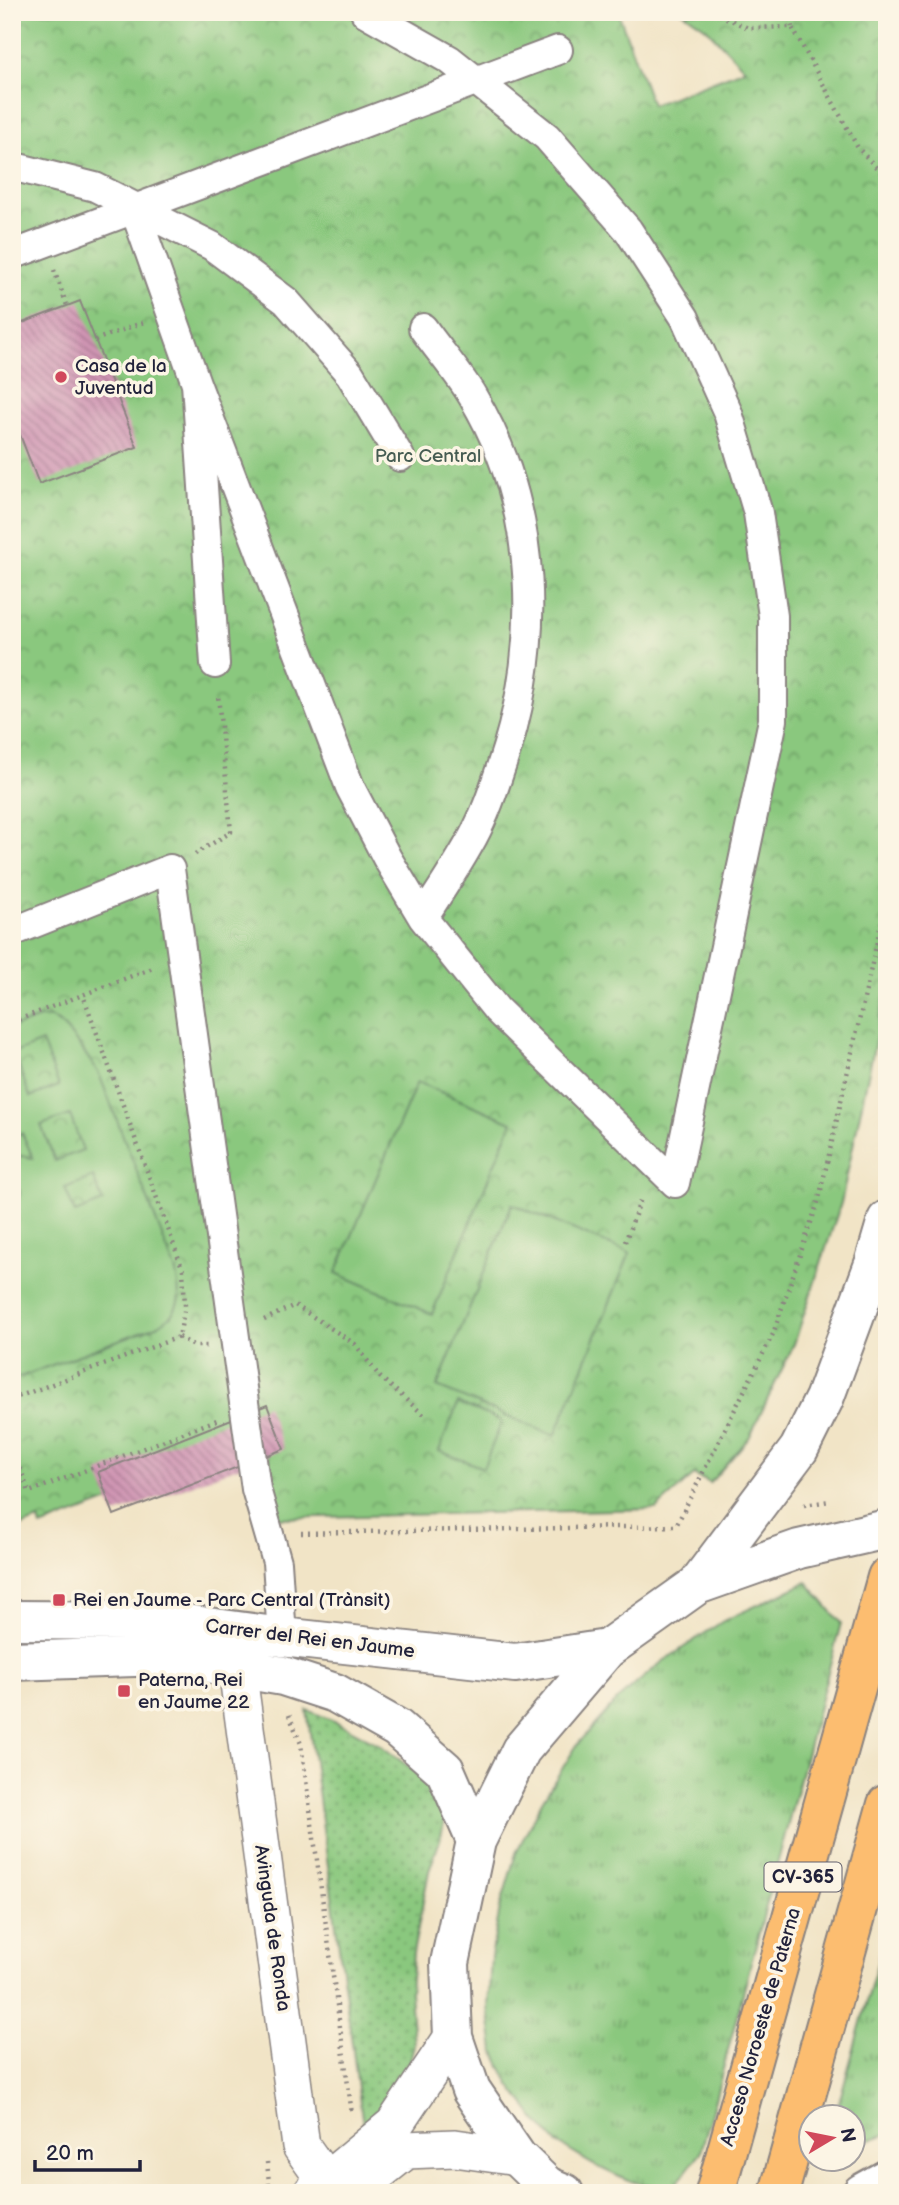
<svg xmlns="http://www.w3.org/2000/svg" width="899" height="2205" font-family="'Balsamiq Sans',sans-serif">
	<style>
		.grass { fill: url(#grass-tufts); stroke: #56755c; stroke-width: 2 }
		.park { fill: url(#park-crowns); stroke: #56755c; stroke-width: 2 }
		.garden { fill: url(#garden-dots); stroke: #56755c; stroke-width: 2 }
		.pitch { fill: #8ac87e; stroke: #56755c; stroke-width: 2; fill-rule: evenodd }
		.building { fill: url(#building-back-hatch) }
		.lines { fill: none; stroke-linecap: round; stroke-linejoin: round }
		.pedestrian-casing { stroke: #8a8380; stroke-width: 32 }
		.minor-casing { stroke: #8a8380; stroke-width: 40 }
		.tertiary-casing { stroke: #8a8380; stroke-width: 42 }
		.primary-casing { stroke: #8a8380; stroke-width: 42 }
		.path { stroke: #8a8380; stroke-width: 4.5; stroke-dasharray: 2 5; stroke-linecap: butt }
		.pedestrian { stroke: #fff; stroke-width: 28 }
		.minor { stroke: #fff; stroke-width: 37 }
		.tertiary { stroke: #fff; stroke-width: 38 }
		.primary { stroke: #fcbd6f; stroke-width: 38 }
		.poi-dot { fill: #d1495b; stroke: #fcf5e5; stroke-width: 2.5 }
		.labels { text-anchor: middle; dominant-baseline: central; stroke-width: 7; stroke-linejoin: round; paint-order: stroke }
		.shield { fill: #fcf5e5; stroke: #63616e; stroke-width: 2 }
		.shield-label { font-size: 18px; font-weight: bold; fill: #22223b }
		.poi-label { font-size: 19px; fill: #22223b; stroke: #fcf5e5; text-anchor: start }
		.park-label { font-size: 19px; fill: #465c52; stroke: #fcf5e5 }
		.street-label { font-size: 19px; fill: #22223b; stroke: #fcf5e5 }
	</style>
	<defs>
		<pattern id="grass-tufts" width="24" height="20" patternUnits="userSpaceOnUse" patternTransform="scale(1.75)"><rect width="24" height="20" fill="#8ac87e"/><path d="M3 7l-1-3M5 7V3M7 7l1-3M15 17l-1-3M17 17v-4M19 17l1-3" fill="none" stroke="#70a268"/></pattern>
		<pattern id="park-crowns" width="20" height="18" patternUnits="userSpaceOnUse" patternTransform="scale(1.75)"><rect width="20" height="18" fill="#8ac87e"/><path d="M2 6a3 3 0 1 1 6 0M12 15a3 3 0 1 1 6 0" fill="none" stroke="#70a268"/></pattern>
		<pattern id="garden-dots" width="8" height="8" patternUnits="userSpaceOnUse" patternTransform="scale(1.75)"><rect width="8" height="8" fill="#8ac87e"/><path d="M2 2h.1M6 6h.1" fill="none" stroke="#70a268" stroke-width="1.8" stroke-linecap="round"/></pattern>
		<pattern id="building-back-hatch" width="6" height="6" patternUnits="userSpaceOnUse" patternTransform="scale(1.75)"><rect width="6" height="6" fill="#cf94b2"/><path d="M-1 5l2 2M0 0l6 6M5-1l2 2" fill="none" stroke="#a87892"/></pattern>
	</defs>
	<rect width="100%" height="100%" fill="#fcf5e5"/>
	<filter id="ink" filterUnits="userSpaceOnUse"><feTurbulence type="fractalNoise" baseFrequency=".0143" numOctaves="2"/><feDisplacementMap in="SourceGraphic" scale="14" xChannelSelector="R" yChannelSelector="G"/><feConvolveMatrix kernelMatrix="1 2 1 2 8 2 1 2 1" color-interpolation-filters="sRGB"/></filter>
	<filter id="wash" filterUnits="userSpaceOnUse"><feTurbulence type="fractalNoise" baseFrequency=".00686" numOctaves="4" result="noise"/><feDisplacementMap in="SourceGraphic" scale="28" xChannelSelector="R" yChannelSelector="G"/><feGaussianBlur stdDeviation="1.57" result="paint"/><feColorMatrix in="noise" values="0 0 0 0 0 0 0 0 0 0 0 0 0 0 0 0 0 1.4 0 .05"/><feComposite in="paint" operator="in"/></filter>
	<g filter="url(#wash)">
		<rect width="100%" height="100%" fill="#f1e4c6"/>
		<path class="grass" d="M807,1582L841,1623L701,2152L672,2189L628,2181L592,2164L557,2143L536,2120L510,2085L494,2051L488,2007L491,1957L500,1908L516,1853L542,1801L577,1745L617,1700L662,1662L723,1621Z
			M887,1928V2134L861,2143L854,2136L853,2118L835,2117Z"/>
		<path class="park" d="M12,12H618L652,105L745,69L706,28L683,12H887V986L841,1203L794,1344L749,1438L710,1483L694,1475L656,1509L277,1518L266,1442L41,1527L39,1520L12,1530Z"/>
		<path class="garden" d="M307,1710L339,1723L380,1745L425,1779L441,1800L446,1815L440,1840L429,1871L413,1953L410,1992L414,2045L408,2069L395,2093L363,2125Z"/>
		<path class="pitch" d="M40,1018C44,1018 48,1017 51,1018C66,1024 90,1060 99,1074L176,1272C181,1298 182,1310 159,1325L12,1380V1202L19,1197C21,1191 19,1186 12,1185V1148L15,1155L33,1158L22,1133L12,1136V1028ZM42,1042L59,1086L30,1097L14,1053ZM70,1115L83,1150L55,1161L41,1125ZM93,1177L103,1202L75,1213L65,1188Z
			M417,1082L512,1122L432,1314L336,1273Z
			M512,1204L630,1253L555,1436L437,1387Z
			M458,1403L502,1421L483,1468L439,1451Z"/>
		<g id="blocks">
			<path class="building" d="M80,301L137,447L39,484L12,414V327Z
				M267,1405L284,1449L114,1515L98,1472Z"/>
		</g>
	</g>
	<g filter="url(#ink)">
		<use href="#blocks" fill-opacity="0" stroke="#8a8380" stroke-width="2"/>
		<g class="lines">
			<defs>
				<path id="pedestrian" d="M12,168L23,169L95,187L212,246L286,301L350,374L400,457
					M134,208L196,383L215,664
					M12,255L558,50
					M423,328C439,351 459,373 473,397C540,509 542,647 501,767C493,791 485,815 473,837C458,865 440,891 423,918
					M196,383L350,787L387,858L423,918L497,1010L675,1183L773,720V616L758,513L728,413L685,318L628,230L547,137L450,60L365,12
					M12,932L170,869L256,1489L277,1562L282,1637"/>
				<path id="minor" d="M237,1668L301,2146L325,2180
					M312,2193L394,2125L453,2037
					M352,2193L406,2150L455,2148L517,2157"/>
				<path id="tertiary" d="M697,1585L799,1449L824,1399L874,1264L887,1220
					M12,1620L164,1621L282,1637L515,1663L607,1649
					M12,1661L165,1656L283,1676L335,1693L397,1728L445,1770L476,1841
					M564,2193L547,2186L517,2157L471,2090L453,2037L450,1963L476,1841L521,1750L607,1649L697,1585L799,1549L887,1529
					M862,2193L887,2179"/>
				<path id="primary" d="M715,2193L887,1577
					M779,2193L887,1804"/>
			</defs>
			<use href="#pedestrian" class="pedestrian-casing"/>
			<use href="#minor" class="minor-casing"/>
			<use href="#tertiary" class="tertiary-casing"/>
			<use href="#primary" class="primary-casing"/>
			<path class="path" d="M713,12L748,28L792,27L858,148L887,179
				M788,12L792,27
				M54,270L67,306
				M95,340L144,322
				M195,854L231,832L218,695
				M12,1022L153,968
				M625,1242L642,1196
				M264,1320L295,1305L355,1344L380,1377L424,1415
				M179,1337L194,1346H207
				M12,1399L179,1337L185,1306L183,1270L83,995
				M12,1461L17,1460L29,1492L217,1420
				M804,1505L830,1501
				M301,1533L676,1526L773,1334L819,1199L887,897
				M289,1715L301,1744L352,2114
				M267,2162L270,2193"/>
			<use href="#pedestrian" class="pedestrian"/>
			<use href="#minor" class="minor"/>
			<use href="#tertiary" class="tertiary"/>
			<use href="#primary" class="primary"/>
		</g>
	</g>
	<g class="poi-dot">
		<circle cx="61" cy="377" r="7"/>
		<rect x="52" y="1593" width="14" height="14" rx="3.5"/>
		<rect x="117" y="1684" width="14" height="14" rx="3.5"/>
	</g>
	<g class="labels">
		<rect class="shield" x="764.5" y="1862.5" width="77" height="29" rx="5"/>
		<g class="shield-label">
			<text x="803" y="1877">CV-365</text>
		</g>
		<g class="poi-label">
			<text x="75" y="366">Casa de la<tspan x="75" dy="22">Juventud</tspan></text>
			<text x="73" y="1600">Rei en Jaume - Parc Central (Trànsit)</text>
			<text x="138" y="1680">Paterna, Rei<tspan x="138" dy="22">en Jaume 22</tspan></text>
		</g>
		<g class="park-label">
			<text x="428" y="456">Parc Central</text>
		</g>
		<g class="street-label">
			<text transform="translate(310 1639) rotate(7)">Carrer del Rei en Jaume</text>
			<text transform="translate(272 1928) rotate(82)">Avinguda de Ronda</text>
			<text transform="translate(761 2027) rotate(-74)">Acceso Noroeste de Paterna</text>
		</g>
	</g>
	<rect width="899" height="2205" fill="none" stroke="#fcf5e5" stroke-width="42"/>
	<g transform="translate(832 2138) rotate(80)"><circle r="33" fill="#fcf5e5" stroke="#a5a1a1" stroke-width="2"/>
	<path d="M0-5L12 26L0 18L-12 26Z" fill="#d1495b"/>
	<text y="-10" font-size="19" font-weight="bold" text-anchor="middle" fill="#22223b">N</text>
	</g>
	<path d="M35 2160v10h105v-10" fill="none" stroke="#22223b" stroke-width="3.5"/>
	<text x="46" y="2160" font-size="21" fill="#22223b" stroke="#fcf5e5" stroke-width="5" paint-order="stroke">20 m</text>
</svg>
